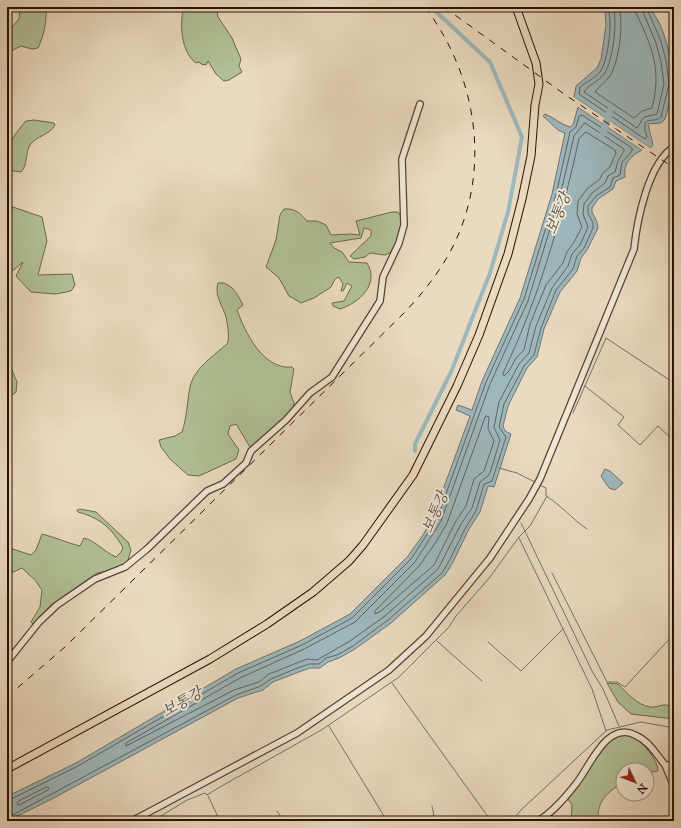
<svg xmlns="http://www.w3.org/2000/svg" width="681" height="828" font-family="'IM FELL Great Primer','Noto Serif KR',serif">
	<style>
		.green { fill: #b1c197; stroke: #6d684c }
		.water { fill: #9db8bd; stroke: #6f7471 }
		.pier { fill: #eadac0 }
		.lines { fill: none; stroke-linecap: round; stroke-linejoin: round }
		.shore { stroke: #63635e; stroke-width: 1 }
		.stream { stroke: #6f7471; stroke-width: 1 }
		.canal { stroke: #9db8bd; stroke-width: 4 }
		.river { stroke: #9db8bd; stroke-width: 7 }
		.minor-casing { stroke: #594130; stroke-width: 8 }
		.major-casing { stroke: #290e00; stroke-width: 9 }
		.minor { stroke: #f1e7d6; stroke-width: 5.5 }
		.major { stroke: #eadac0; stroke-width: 7 }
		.rail { stroke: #290e00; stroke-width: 1; stroke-dasharray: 7 7; stroke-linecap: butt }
		.labels { text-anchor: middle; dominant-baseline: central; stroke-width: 4; stroke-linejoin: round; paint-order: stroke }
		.water-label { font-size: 15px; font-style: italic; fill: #524a42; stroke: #f1e7d6 }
	</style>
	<rect width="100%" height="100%" fill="#eadac0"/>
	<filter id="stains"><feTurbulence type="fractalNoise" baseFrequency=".005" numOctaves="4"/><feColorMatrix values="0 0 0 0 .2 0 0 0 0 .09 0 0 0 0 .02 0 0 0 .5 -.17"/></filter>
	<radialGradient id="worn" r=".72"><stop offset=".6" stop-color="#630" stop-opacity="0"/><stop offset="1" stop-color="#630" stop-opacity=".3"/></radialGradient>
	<path class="green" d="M31,7H46C47,21 44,35 38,48L32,49L21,46L7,53V33L19,19L20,11L27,12Z
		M181,7H217L218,17L232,38L241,59L239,66L242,72L229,80L224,81L216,74L208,61L206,65L201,64L199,62L196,63C181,52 180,26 183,9Z
		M34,120L54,123L55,125C50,135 36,136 30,145C25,153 28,165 21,172L7,170C6,147 11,138 26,121Z
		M7,205L42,217L47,241L38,275L72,274L75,285L71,291L56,294L31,292L16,276L23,262L9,274L7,273Z
		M284,209C295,208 300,213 307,221H317L326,225L331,235L351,234L360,235L356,221L392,212H398L401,216C402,226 398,252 385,255C381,255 375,253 370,253L365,257L354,259L350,256L371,236V230L364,228L361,238L330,243L334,248L342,252L349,262L367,263C380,284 359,303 340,309L333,306L332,303L344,301L352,286L347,283L343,291H341L343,284L339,277L335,279L331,287L314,298L301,303L289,296L279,278L266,267L276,240L280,215Z
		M218,283C231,281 238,295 243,305L237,310C245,332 263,370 292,367L294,369L290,392L294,403L293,409L267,436L250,447L236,424L230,426L228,434L239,450L236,459L199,476L188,475L170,459L161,447L159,440L175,436L182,432C187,417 187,402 190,387C194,368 215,355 228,343C229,334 228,326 226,317C223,306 214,296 218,283Z
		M7,358L17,382L16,392L11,396L7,394Z
		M80,509L96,512L128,542L131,550L128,560L122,566L109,571L97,573L51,605L33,624L31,622L40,607L42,590L35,580L22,568L7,575V547L31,555L36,550L42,534C55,537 67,543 80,546L84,538C96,541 104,552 116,557L121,552L123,548C112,528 100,518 78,512L77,510Z
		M607,683L618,684C626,692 637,705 650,707C661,708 662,701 674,708V719L631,714L618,702Z
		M628,734C639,737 658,759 658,771L647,773V770H623V782C607,793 597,800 598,821H571L572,805L568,799C574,791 581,782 586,773C597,755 605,737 628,734Z"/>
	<path class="water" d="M603,7H649C672,35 677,86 665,119L661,123L648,124L653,145L650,148L574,97L576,86L597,68L601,59L606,25L605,12Z
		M578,107L642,150C631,156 623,163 625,177L616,181L613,189L598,199L592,208V212L597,222L598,228L587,250L581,258L577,271L560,292L544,329L537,357L527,368L508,406L503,426L505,431L511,434L494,487L488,486L480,512L469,529L452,564L445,575L391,623L355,649L339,658L328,662L320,668H310L296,673L273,682L263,690L238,698L52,799L7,821V798L14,793L76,763L236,669L300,641L350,614L408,556L423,535L433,517L470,416L456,410L458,405L472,410L482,381L520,298L552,194L565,133L558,130L543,116L545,114C555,118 560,124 570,127L573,125Z
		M605,469L610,471L623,483L615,490L609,488L601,476Z"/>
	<path class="pier" d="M572,96L650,148L651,149H649L573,98Z
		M577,106H579L643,149L644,151Z"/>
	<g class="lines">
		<path class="shore" d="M607,7C614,17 608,62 600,72C594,79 586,82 580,87L579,94L645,139L647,137L645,130V123C649,118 656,122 661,117L669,84L666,61L661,41L646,7
			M613,7C618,19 613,62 604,74C600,80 587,86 584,92L637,128L644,117L657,114L664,84L661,62L656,43L641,7
			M619,7C624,24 619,61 610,76C606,82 599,86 595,92L634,118L642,111L652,108C662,70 652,47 636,13L635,7
			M585,123L624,149V151L618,161L615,172L608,176L605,183L592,193L584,204L583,214L588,227L580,245L572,254L568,266L552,288L536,326L529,353L519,364L499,402L494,427L500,440L490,473L488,476L480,482L472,508L461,524L438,569L385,616L350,641L317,660L307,659L269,674L259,682L234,690L126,746V743L240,678L304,649L355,622L415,562L441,521L490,384L528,301L560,196L574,136Z
			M586,132L615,150L616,153L610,167L603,173L600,179L587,189L578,201L577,214L582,227L574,242L567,252L563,263L546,285L530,324L524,350L516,358L509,371L504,376L503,373C539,298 561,221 579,139Z
			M486,416L489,417L488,429L494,441L484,471L474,479L466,506L456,521L434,565L381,611L375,614V611L419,566L436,542L447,523Z
			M47,787L49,788L48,790L19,805L17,804L19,801Z
			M7,801L78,766L238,673L302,645L352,618L411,559L437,519L486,382L524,299L556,195L570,132L576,127L579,116L582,115L632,148V151L622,162L620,175L613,178L610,187L596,196L588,206V213L593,223V228L584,248L577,256L573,269L556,290L541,328L534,355L524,366L504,404L499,427L506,437L492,481L484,484L476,511L466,527L449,561L442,573L388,620L353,646L337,655L326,658L319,664H309L295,669L271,679L261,686L236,695L7,818"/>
		<path class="stream" d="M585,386L624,417L618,425L640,445L658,426L674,441
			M573,413L606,338L674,383
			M499,468L517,473L535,482
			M539,485L546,488V496C561,505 572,519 587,529
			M521,523L592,671L603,689L619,726
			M519,538L592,689L606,731
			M552,573L607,682H617L625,687L674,634
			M437,641L482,681
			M488,642L521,671L563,629
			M392,683L491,821
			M329,726L387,821
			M208,796L220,821
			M432,806L435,821
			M277,811L284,821
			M153,821L187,800L205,793L207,795L220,787L323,729L399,677L449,627L456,616L490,577L519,537L530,526L547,496
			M512,821L521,810L607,730L641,722L674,728"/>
		<path class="canal" d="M415,451V444L451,372L490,273L508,212L522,137L490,62L431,7"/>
		<path class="river" d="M603,133L610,111"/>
		<defs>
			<path id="minor" d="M672,7L674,12
				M7,662L39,622L57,605L95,579L125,567L147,549L207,491L223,484L246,463L251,451L286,420L310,393L332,377L380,301L383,277L399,243L404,225L402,159L420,104
				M665,765L674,786
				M132,821L297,733L389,670L426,636L490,558L529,499L540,479L634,249C637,221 648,163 674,147
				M538,821C553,812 564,799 575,785C589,769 606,720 635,735C649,741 656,754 665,765H674"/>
			<path id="major" d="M7,769L210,659L267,624L313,592L349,561L363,545L413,475L457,386L479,335L508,254L522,199L531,156L535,105L539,84L536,63L516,7"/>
		</defs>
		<use href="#minor" class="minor-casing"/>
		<use href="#major" class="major-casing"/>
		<use href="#minor" class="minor"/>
		<use href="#major" class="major"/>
		<path class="rail" d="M444,7L564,94L674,168
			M7,697L66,646L405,312C422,294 437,275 449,254C493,174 478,77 425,7"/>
	</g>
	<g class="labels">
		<g class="water-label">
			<text transform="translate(558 213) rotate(-68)">보통강</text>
			<text transform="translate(435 512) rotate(-66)">보통강</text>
			<text transform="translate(182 702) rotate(-29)">보통강</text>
		</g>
	</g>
	<rect width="681" height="828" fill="none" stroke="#eadac0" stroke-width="24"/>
	<rect x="8" y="8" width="665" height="812" fill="none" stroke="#290e00" stroke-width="2"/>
	<rect x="12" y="12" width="657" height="804" fill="none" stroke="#290e00"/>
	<g transform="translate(635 782) rotate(133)"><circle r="19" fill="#f1e7d6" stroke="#a19080"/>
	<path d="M0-3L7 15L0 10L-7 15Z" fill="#8f2418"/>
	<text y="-6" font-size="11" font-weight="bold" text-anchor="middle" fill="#290e00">N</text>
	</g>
	<rect width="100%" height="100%" filter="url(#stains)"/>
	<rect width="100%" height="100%" fill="url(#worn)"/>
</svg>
